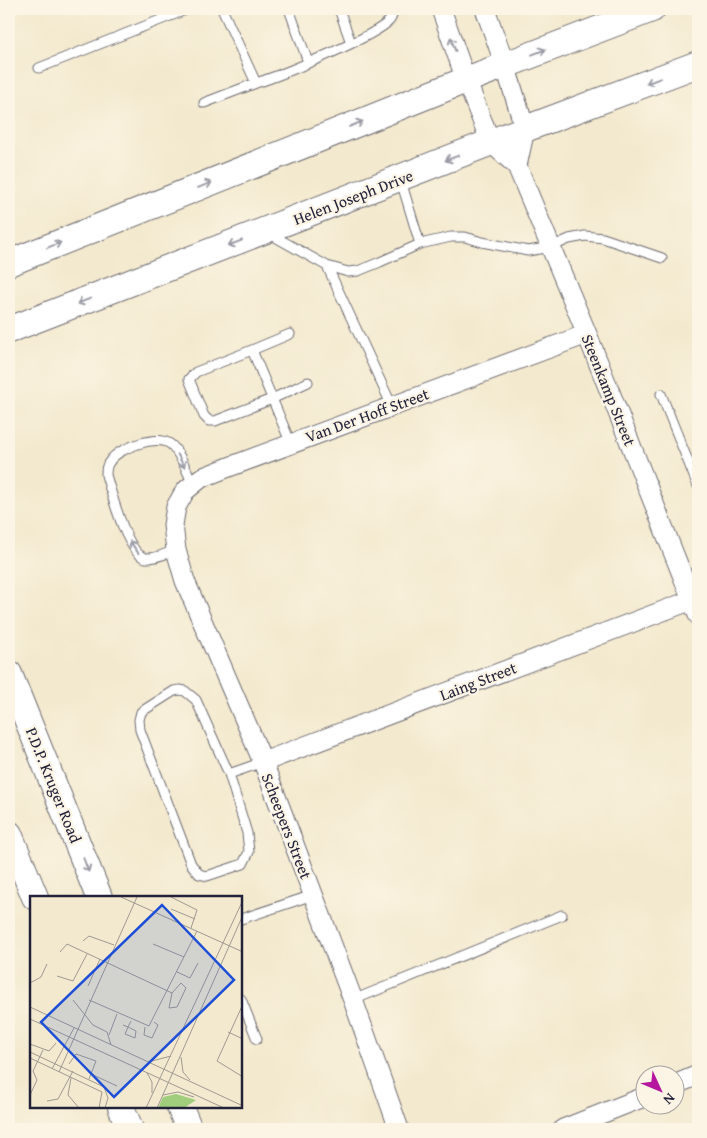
<svg xmlns="http://www.w3.org/2000/svg" width="707" height="1138" font-family="'Gentium Book Plus',serif">
	<style>
		.lines { fill: none; stroke-linecap: round; stroke-linejoin: round }
		.lane-casing { stroke: #6b686e; stroke-width: 11 }
		.street-casing { stroke: #6b686e; stroke-width: 21 }
		.secondary-casing { stroke: #6b686e; stroke-width: 28 }
		.lane { stroke: #fff; stroke-width: 9 }
		.street { stroke: #fff; stroke-width: 19 }
		.secondary { stroke: #fff; stroke-width: 26 }
		.oneway { stroke: #9c9ca7 }
		.labels { text-anchor: middle; dominant-baseline: central; stroke-width: 4.5; stroke-linejoin: round; paint-order: stroke }
		.street-label { font-size: 16px; fill: #22223b; stroke: #fcf5e5 }
		.inset-road { fill: none; stroke: #9f9993; stroke-width: 1 }
		.view { fill: #1d4ed8; fill-opacity: 0.15; stroke: #1d4ed8; stroke-width: 2.5 }
		.inset-edge { fill: none; stroke: #22223b; stroke-width: 2.5 }
	</style>
	<rect width="100%" height="100%" fill="#fcf5e5"/>
	<filter id="ink" filterUnits="userSpaceOnUse"><feTurbulence type="fractalNoise" baseFrequency=".02" numOctaves="2"/><feDisplacementMap in="SourceGraphic" scale="10" xChannelSelector="R" yChannelSelector="G"/><feConvolveMatrix kernelMatrix="1 2 1 2 8 2 1 2 1" color-interpolation-filters="sRGB"/></filter>
	<filter id="wash" filterUnits="userSpaceOnUse"><feTurbulence type="fractalNoise" baseFrequency=".0096" numOctaves="4" result="noise"/><feDisplacementMap in="SourceGraphic" scale="20" xChannelSelector="R" yChannelSelector="G"/><feGaussianBlur stdDeviation="1.12" result="paint"/><feColorMatrix in="noise" values="0 0 0 0 0 0 0 0 0 0 0 0 0 0 0 0 0 1.4 0 .05"/><feComposite in="paint" operator="in"/></filter>
	<g filter="url(#wash)">
		<rect width="100%" height="100%" fill="#f3e9ce"/>
	</g>
	<g filter="url(#ink)">
		<g class="lines">
			<defs>
				<path id="lane" d="M222,9L256,83C279,76 377,36 390,20C392,17 393,12 395,9
					M289,9L308,62
					M339,9L351,43
					M39,68L188,9
					M204,103L256,83
					M401,181L420,244
					M270,234L327,266L348,272L358,271L380,262L420,244L451,237H465L482,242L528,251L551,247L569,239L585,236L603,238L662,258
					M327,266L392,406
					M252,350L290,334
					M661,394L698,486
					M291,444L252,350L196,372L189,379L204,416L209,421H215L272,399L308,382
					M176,550C167,553 155,559 146,558C128,556 111,492 106,475C106,470 106,465 110,461C118,448 157,434 170,444C179,450 188,474 193,484
					M180,690L185,691L196,700L229,774L247,833L249,852L243,864L207,876L199,874L191,864L140,730L139,720L141,712L174,691Z
					M229,774L263,762
					M241,919L313,895
					M241,999L257,1039
					M353,1000L562,915"/>
				<path id="street" d="M441,9L466,80L491,143L517,166L587,334L698,615
					M485,9L505,65L525,129L517,166
					M263,762L692,600
					M674,1085L698,1075
					M399,1129L353,1000L263,762L185,581L176,550L173,525L176,507L185,491L201,478L229,467L587,334
					M563,1129L644,1097"/>
				<path id="secondary" d="M9,263L466,80L652,9
					M9,330L525,129L698,64
					M9,674L99,897
					M9,834L35,897
					M121,1107L130,1129
					M180,1107L189,1129"/>
			</defs>
			<use href="#lane" class="lane-casing"/>
			<use href="#street" class="street-casing"/>
			<use href="#secondary" class="secondary-casing"/>
			<use href="#lane" class="lane"/>
			<use href="#street" class="street"/>
			<use href="#secondary" class="secondary"/>
		</g>
		<defs><path id="oneway-shaft" d="M-6 0H5M1.5-3L5.5 0L1.5 3" fill="none" stroke-width="1.6" stroke-linecap="round" stroke-linejoin="round" transform="scale(1.25)"/></defs>
		<g class="oneway">
			<use href="#oneway-shaft" transform="translate(453 44) rotate(-109)"/>
			<use href="#oneway-shaft" transform="translate(539 52) rotate(-21)"/>
			<use href="#oneway-shaft" transform="translate(653 81) rotate(159)"/>
			<use href="#oneway-shaft" transform="translate(356 124) rotate(-22)"/>
			<use href="#oneway-shaft" transform="translate(452 158) rotate(159)"/>
			<use href="#oneway-shaft" transform="translate(205 185) rotate(-22)"/>
			<use href="#oneway-shaft" transform="translate(235 243) rotate(159)"/>
			<use href="#oneway-shaft" transform="translate(54 245) rotate(-22)"/>
			<use href="#oneway-shaft" transform="translate(84 301) rotate(159)"/>
			<use href="#oneway-shaft" transform="translate(181 461) rotate(63)"/>
			<use href="#oneway-shaft" transform="translate(134 547) rotate(-125)"/>
			<use href="#oneway-shaft" transform="translate(86 865) rotate(69)"/>
		</g>
	</g>
	<g class="labels">
		<g class="street-label">
			<text transform="translate(353 197) rotate(-21)">Helen Joseph Drive</text>
			<text transform="translate(609 390) rotate(68)">Steenkamp Street</text>
			<text transform="translate(367 415) rotate(-20)">Van Der Hoff Street</text>
			<text transform="translate(478 681) rotate(-21)">Laing Street</text>
			<text transform="translate(54 785) rotate(68)">P.D.P. Kruger Road</text>
			<text transform="translate(287 826) rotate(69)">Scheepers Street</text>
		</g>
	</g>
	<g transform="translate(30 896)">
		<rect width="212" height="212" fill="#f3e9ce"/>
		<path d="M146,198L166,204L154,212H128L133,201Z" fill="#a0ce7c"/>
		<path class="inset-road" d="M91,1L213,56M141,1L167,14L161,32M141,13L165,23M53,45L59,40L84,49M123,48L154,61M30,56L37,48L142,97M147,76L160,82L168,67M27,80L43,85L57,58M0,87L11,81L17,68M151,87L156,92L147,111L139,112L142,97ZM58,90L70,63M43,104L63,129L77,136L81,149M59,104L119,130L167,35M213,108L187,165L213,181M0,111L213,210M0,123L194,212M93,129L98,131L106,135L105,142L95,138L98,131L101,125M115,131L114,139L122,142L128,129L124,126M198,136L213,143M79,139L87,118M0,148L19,155L26,147M0,156L74,191L78,202L75,212M151,161L153,176L160,184M0,162L72,196L69,212M118,166L141,160M39,168L46,158L66,165L59,183M22,173L44,132M29,176L107,1M117,177L122,186V197M61,178L87,190M41,182L38,199L49,212M0,199L7,184L3,175L13,154M133,199L148,196L164,201M17,205L28,203L43,175M116,212L213,4M127,212L213,19"/>
		<path class="view" d="M132,9L204,84L84,201L11,126Z"/>
		<rect width="212" height="212" class="inset-edge"/>
	</g>
	<rect width="707" height="1138" fill="none" stroke="#fcf5e5" stroke-width="30"/>
	<g transform="translate(660 1090) rotate(134)"><circle r="24" fill="#fcf5e5" stroke="#a5a1a1"/>
	<path d="M0-4L9 19L0 12L-9 19Z" fill="#b5179e"/>
	<text y="-8" font-size="14" font-weight="bold" text-anchor="middle" fill="#22223b">N</text>
	</g>
</svg>
